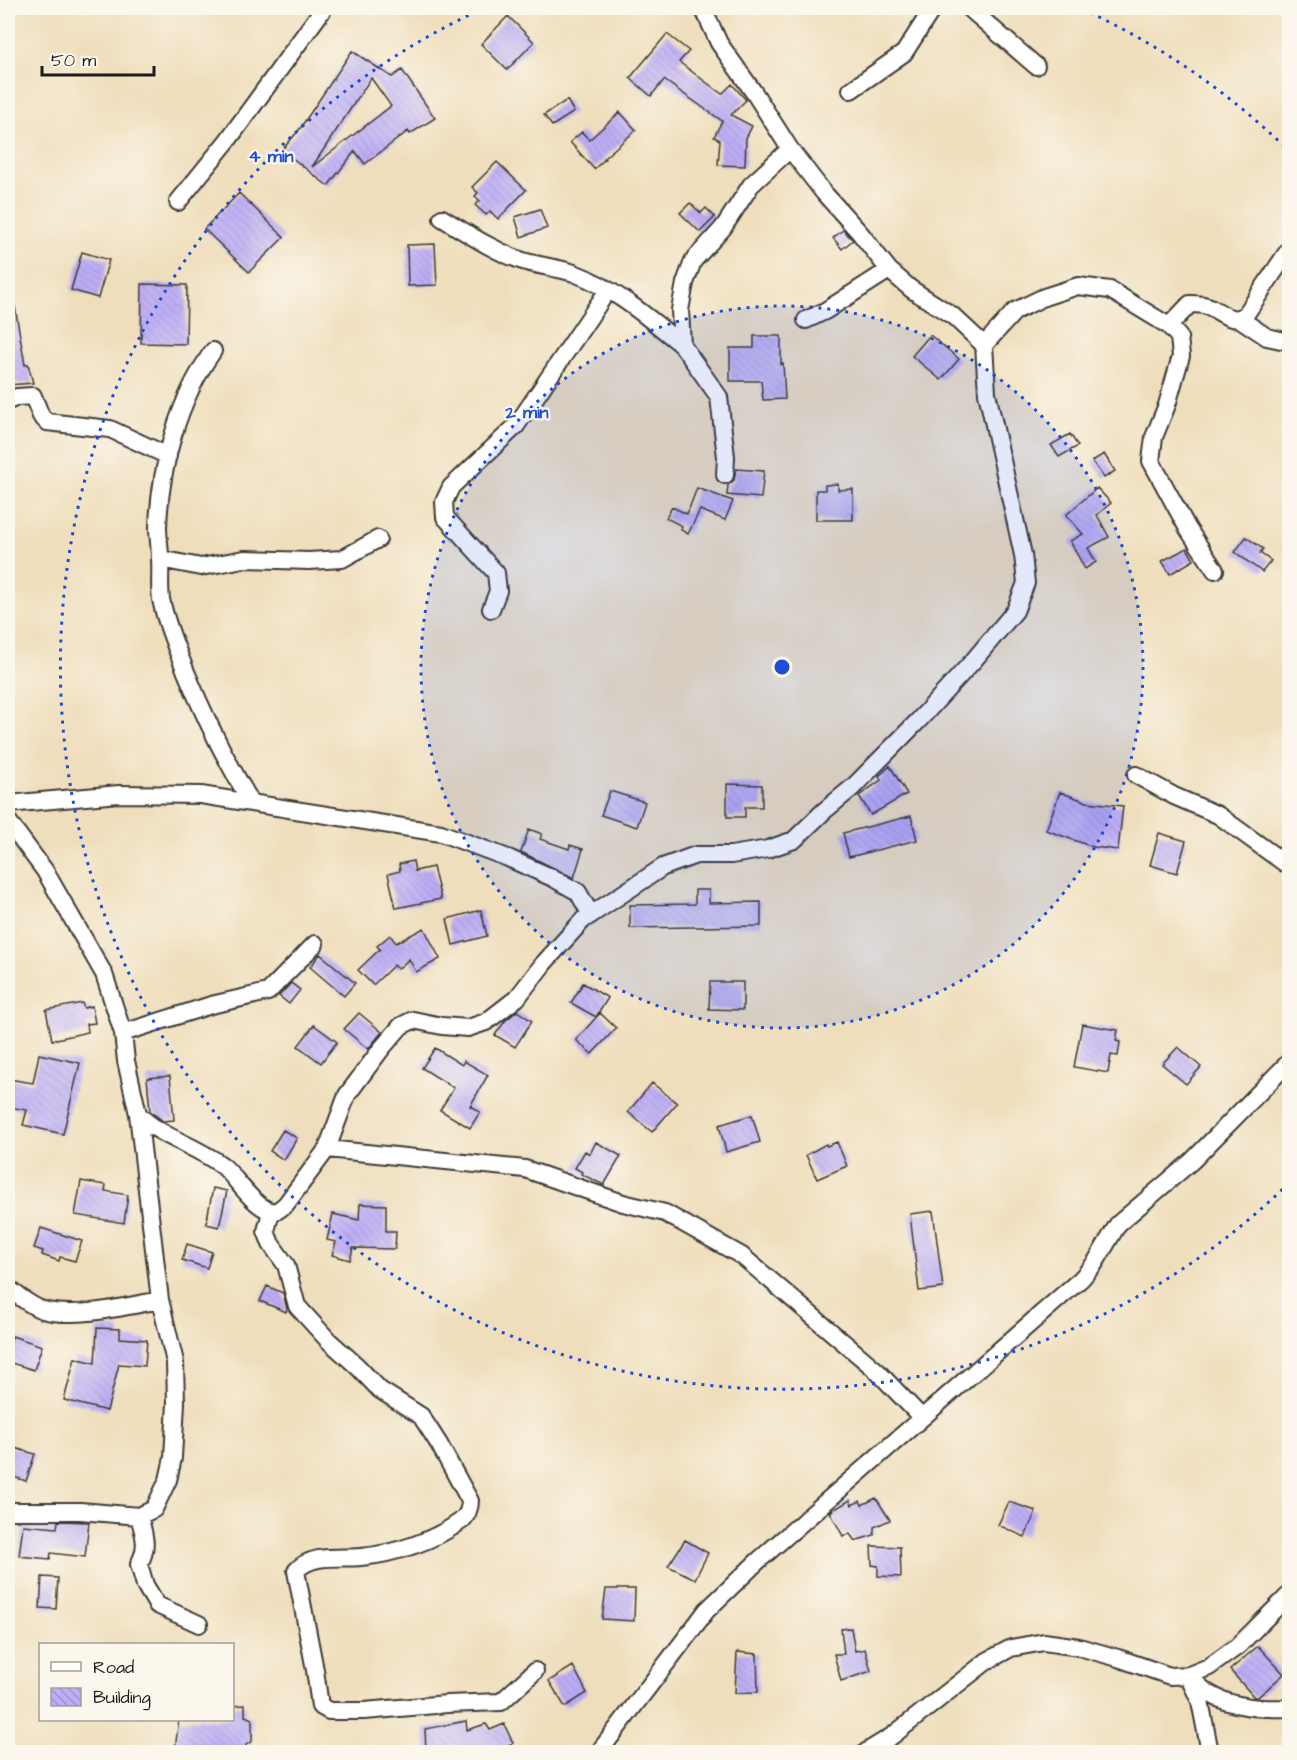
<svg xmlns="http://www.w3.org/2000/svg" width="1297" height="1760" font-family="'Architects Daughter',sans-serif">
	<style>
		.building { fill: url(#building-back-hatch); fill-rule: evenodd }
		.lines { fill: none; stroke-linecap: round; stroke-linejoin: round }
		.minor-casing { stroke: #3c3934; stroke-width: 20 }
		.minor { stroke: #fff; stroke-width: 16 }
		.ring { fill: none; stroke: #1d4ed8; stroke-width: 3; stroke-dasharray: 3 6 }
		.centre { fill: #1d4ed8; stroke: #fbf7ec; stroke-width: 3 }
		.ring-label { font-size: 18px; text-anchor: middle; font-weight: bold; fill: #1d4ed8; stroke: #fbf7ec; stroke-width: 4.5; stroke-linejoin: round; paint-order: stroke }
	</style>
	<defs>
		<pattern id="building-back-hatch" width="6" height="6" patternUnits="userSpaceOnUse" patternTransform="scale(1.5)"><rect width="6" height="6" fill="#bdadf6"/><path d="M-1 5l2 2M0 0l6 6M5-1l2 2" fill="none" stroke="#a294d2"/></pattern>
	</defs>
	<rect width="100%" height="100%" fill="#fbf7ec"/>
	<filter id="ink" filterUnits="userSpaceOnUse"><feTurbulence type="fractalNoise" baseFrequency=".0167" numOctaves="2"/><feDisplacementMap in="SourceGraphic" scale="12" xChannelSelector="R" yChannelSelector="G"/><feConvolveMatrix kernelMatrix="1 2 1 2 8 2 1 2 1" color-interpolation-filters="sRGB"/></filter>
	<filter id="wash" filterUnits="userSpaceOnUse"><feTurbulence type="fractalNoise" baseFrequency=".008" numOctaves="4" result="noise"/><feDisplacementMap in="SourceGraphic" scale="24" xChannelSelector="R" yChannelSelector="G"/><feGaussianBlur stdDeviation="1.35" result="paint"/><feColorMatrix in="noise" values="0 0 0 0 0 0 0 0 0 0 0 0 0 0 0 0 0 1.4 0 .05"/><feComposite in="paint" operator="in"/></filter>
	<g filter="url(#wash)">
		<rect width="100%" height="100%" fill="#efdebc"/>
		<g id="blocks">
			<path class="building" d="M508,16L534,42L507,70L481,44Z
				M667,34L689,51L679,62L722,94L732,84L746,100L731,115L752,126L746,138L745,166L718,165L720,140L714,137L722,121L664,80L651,96L630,78Z
				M352,51L392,77L402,70L435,118L410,134L408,131L365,164L355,151L328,186L282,150L299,130ZM371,78L391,106L312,167Z
				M567,100L574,112L552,126L544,115Z
				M620,112L636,130L604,158L605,159L594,169L570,142L582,132L589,140Z
				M497,162L526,190L498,219L490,211L486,215L475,205L480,201L475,196L478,193L472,187Z
				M239,193L284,237L249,272L204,229Z
				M690,203L701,213L706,208L715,217L700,232L680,213Z
				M540,209L547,228L521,237L515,217Z
				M843,230L853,240L842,249L833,238Z
				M435,244L437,285L408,286L407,245Z
				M82,252L109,260L98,298L71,290Z
				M142,284L187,285L186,344L141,343Z
				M8,301H14L25,365L28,364L33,383L8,385Z
				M930,335L959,359L941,380L912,356Z
				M754,336H781V364L783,363L785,399L763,400L761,381H730V348H754Z
				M1070,434L1078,446L1059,457L1051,445Z
				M1104,454L1115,471L1104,478L1092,461Z
				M736,469L764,471L761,498L727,495L728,485L734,480Z
				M838,484V490L853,489V520H816V490H825V485Z
				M697,488L733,501L725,520L700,510L688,534L681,530L682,526L666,518L672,507L687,514Z
				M1097,488L1111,503L1097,515L1109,537L1088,548L1096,562L1085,569L1070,541L1083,534L1066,515Z
				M1246,537L1263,549L1260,553L1271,561L1262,572L1235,552Z
				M1187,548L1194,560L1170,574L1162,561Z
				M890,766L907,794L871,815L859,796L881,780L879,776Z
				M727,784L762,785V807H745V817H727Z
				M610,791L645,802L637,827L601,815Z
				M1060,792L1087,802L1123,806L1118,850L1093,847L1046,830Z
				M911,816L917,840L849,857L843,833Z
				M529,829L542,834L540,839L569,849L570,845L583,849L574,878L521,852Z
				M1159,833L1186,841L1177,873L1150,865Z
				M413,861L415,871L433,867L441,899L396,908L388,874L400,871L399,864Z
				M695,890H709V903L761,902V926L630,928V905L695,904Z
				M481,910L487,936L453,945L447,919Z
				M424,928L440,959L416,972L409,959L398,969L394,965L373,985L358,970L380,949L377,946L390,935L396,943Z
				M320,954L355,983L344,996L310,967Z
				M710,982H743V1010L709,1009Z
				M291,983L300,990L289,1004L279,996Z
				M583,983L608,998L596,1017L571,1003Z
				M82,1003L84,1008L92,1006L95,1023L87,1024L88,1032L52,1040L46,1010Z
				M517,1011L532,1021L515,1047L495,1035L505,1021Z
				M359,1013L382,1032L368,1049L344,1029Z
				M600,1013L616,1028L592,1054L576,1040Z
				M1082,1024L1118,1030L1116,1041L1120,1042L1118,1056L1111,1055L1108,1073L1074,1067Z
				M314,1025L337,1042L321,1063L298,1046Z
				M1178,1047L1201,1067L1186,1084L1162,1064Z
				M435,1048L462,1065L464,1061L488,1075L470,1106L480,1112L470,1128L440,1110L454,1088L422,1068Z
				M39,1054L80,1063L63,1134L23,1125L27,1110L8,1107V1079L33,1083Z
				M170,1076L174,1120L163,1121L150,1111L147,1078Z
				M652,1083L677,1103L652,1132L628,1112Z
				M752,1115L760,1142L726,1152L719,1125Z
				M283,1130L297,1138L284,1160L270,1151Z
				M596,1142L621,1156L604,1185L581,1174L582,1172L575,1168L585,1151L590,1154Z
				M837,1142L847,1166L817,1179L806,1155L826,1144L827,1146Z
				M81,1181L106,1185L105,1191L128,1195L124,1223L75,1215Z
				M213,1188L227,1191L219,1227L206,1224Z
				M360,1204L386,1205V1231H396L395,1249L353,1248L350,1260L332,1255L336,1242L327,1240L333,1214L359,1220Z
				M933,1211L943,1288L919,1291L910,1214Z
				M41,1228L82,1241L75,1261L60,1257L59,1261L42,1255L43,1251L34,1248Z
				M187,1244L212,1252L207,1268L182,1260Z
				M267,1286L283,1293L287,1309L286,1312L260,1301Z
				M97,1328L120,1329V1338L147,1340L145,1366L119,1364L107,1411L64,1400L75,1358L95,1363Z
				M12,1336L42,1346L34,1370L8,1362V1352Z
				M8,1446L35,1454L26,1481L8,1475Z
				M876,1498L890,1520L874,1527V1535L855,1541L850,1534L843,1536L830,1512L850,1500L852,1505L860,1501L862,1505Z
				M1009,1502L1036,1511L1025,1537L998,1525Z
				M58,1521L89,1522L85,1557L51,1553L50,1559L19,1556L23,1525L57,1528Z
				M685,1540L708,1553L695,1579L668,1566Z
				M871,1546L900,1547L901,1577L878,1576V1566L872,1565Z
				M42,1577L58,1578L56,1609L40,1608Z
				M606,1589H635L634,1621L602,1619Z
				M851,1628L855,1651L865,1649L871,1671L841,1681L834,1654H844L841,1629Z
				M1258,1646L1284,1674L1258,1697H1254L1230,1670Z
				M737,1652L757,1654L758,1692L735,1693Z
				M573,1666L587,1693L565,1707L549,1681Z
				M245,1705V1716L252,1719V1741L246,1745L245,1752H230L229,1749H175L179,1719H232V1706Z
				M466,1721L467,1730L486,1724L490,1730L504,1724L513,1743L491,1752H426L425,1729Z"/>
		</g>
	</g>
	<g filter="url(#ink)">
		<use href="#blocks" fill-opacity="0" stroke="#3c3934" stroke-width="1.5"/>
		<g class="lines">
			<defs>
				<path id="minor" d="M969,8L1036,66
					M851,90L904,53L933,8
					M178,202L228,140L324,8
					M442,218C467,233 492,250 520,260C537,266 556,267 574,273C614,288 649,318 682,345
					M1240,319L1267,337L1290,342
					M806,320L825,311L889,270
					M1169,326L1190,304C1197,304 1204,304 1210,307C1223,313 1233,325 1246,314L1290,248
					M984,345L1015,311L1044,297L1078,286L1110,290L1169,326L1179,337L1181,356L1167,405L1154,437L1151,461L1188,529L1215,570
					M213,351C178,400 160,467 158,527C158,537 160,548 160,559C161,572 159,586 161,599C166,625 177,649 186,672C205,718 226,761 251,802
					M8,401L17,397L33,396L41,416L47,422L110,429L168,456
					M725,475L726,457L719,397L682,345L680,310L685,283L693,261L723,228L751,185L790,149
					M160,559L201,567L244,559L309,561L342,559L378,539
					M491,609L498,591L496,573L445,517L444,502L451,487L516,426L608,290
					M1136,775L1174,796L1218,815L1290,867
					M8,804L119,794L201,795L441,833L508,858L553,878L578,892L591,915
					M8,821L45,871L104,974L123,1033L126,1061L138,1114L160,1300L175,1362L176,1403L173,1458L168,1480L154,1509L139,1516L80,1511H8
					M123,1033L211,1005L268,992L315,944
					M138,1114C159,1137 198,1146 224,1167C236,1178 254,1207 271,1211C277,1213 282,1207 286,1204L327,1149L347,1095L382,1048L401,1026L413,1020L442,1026L468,1028L486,1022L517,998L544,963L583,920L663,867L696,855H731L768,849L794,840L824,811L853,787L919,720L973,661L1015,611L1026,583L1023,555L987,393L984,345L953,316L911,289L889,270L860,233L824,193L790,149L755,94L719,43L703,8
					M327,1149L525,1169L623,1203L665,1213L742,1256L876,1370L922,1418
					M271,1212L266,1231L271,1244L286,1265L297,1306L328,1340L357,1366L380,1390L421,1416L439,1444L470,1501C470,1508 467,1516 461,1521C434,1541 394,1554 361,1557C340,1559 311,1553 296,1571L315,1670L320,1706L329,1711H364L447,1704L501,1702L535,1671
					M8,1288C17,1295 32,1307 43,1310C76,1319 127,1306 160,1300
					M139,1516C144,1534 149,1547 139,1564L145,1585L157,1605L199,1624
					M1189,1675C1195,1682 1202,1690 1210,1694C1233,1708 1263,1709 1290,1708
					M1191,1682L1200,1701L1210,1752
					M599,1752L707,1610L758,1561L1081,1279L1095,1263L1118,1224L1192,1161L1290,1061
					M866,1752L892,1736L987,1661L1011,1648L1044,1642L1079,1647L1118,1658L1170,1676L1189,1675L1209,1667L1238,1646L1290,1594"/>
			</defs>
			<use href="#minor" class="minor-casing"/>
			<use href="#minor" class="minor"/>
		</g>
	</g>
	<circle cx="782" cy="667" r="361" fill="#1d4ed8" fill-opacity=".12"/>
	<g class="ring">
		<circle cx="782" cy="667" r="361"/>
		<path d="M1289 1183A723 723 0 1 1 482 9M1082 9A723 723 0 0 1 1289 151"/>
	</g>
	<circle cx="782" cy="667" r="9" class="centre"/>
	<g class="ring-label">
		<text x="271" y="162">4 min</text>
		<text x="527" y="418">2 min</text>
	</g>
	<rect width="1297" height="1760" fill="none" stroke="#fbf7ec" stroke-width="30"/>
	<rect x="39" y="1643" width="195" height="78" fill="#fbf7ec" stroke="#a29f99" stroke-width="1.5"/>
	<rect x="51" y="1662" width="30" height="9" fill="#ffffff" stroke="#a29f99" stroke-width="1.5"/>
	<text x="93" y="1673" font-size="18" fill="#1c1c1c">Road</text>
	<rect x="51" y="1688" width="30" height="18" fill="url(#building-back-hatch)" stroke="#a29f99" stroke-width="1.5"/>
	<text x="93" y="1703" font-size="18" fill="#1c1c1c">Building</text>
	<path d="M42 66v9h112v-9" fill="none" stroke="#1c1c1c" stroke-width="3"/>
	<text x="51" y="66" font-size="18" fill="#1c1c1c" stroke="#fbf7ec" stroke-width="4.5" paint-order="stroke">50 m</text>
</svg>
